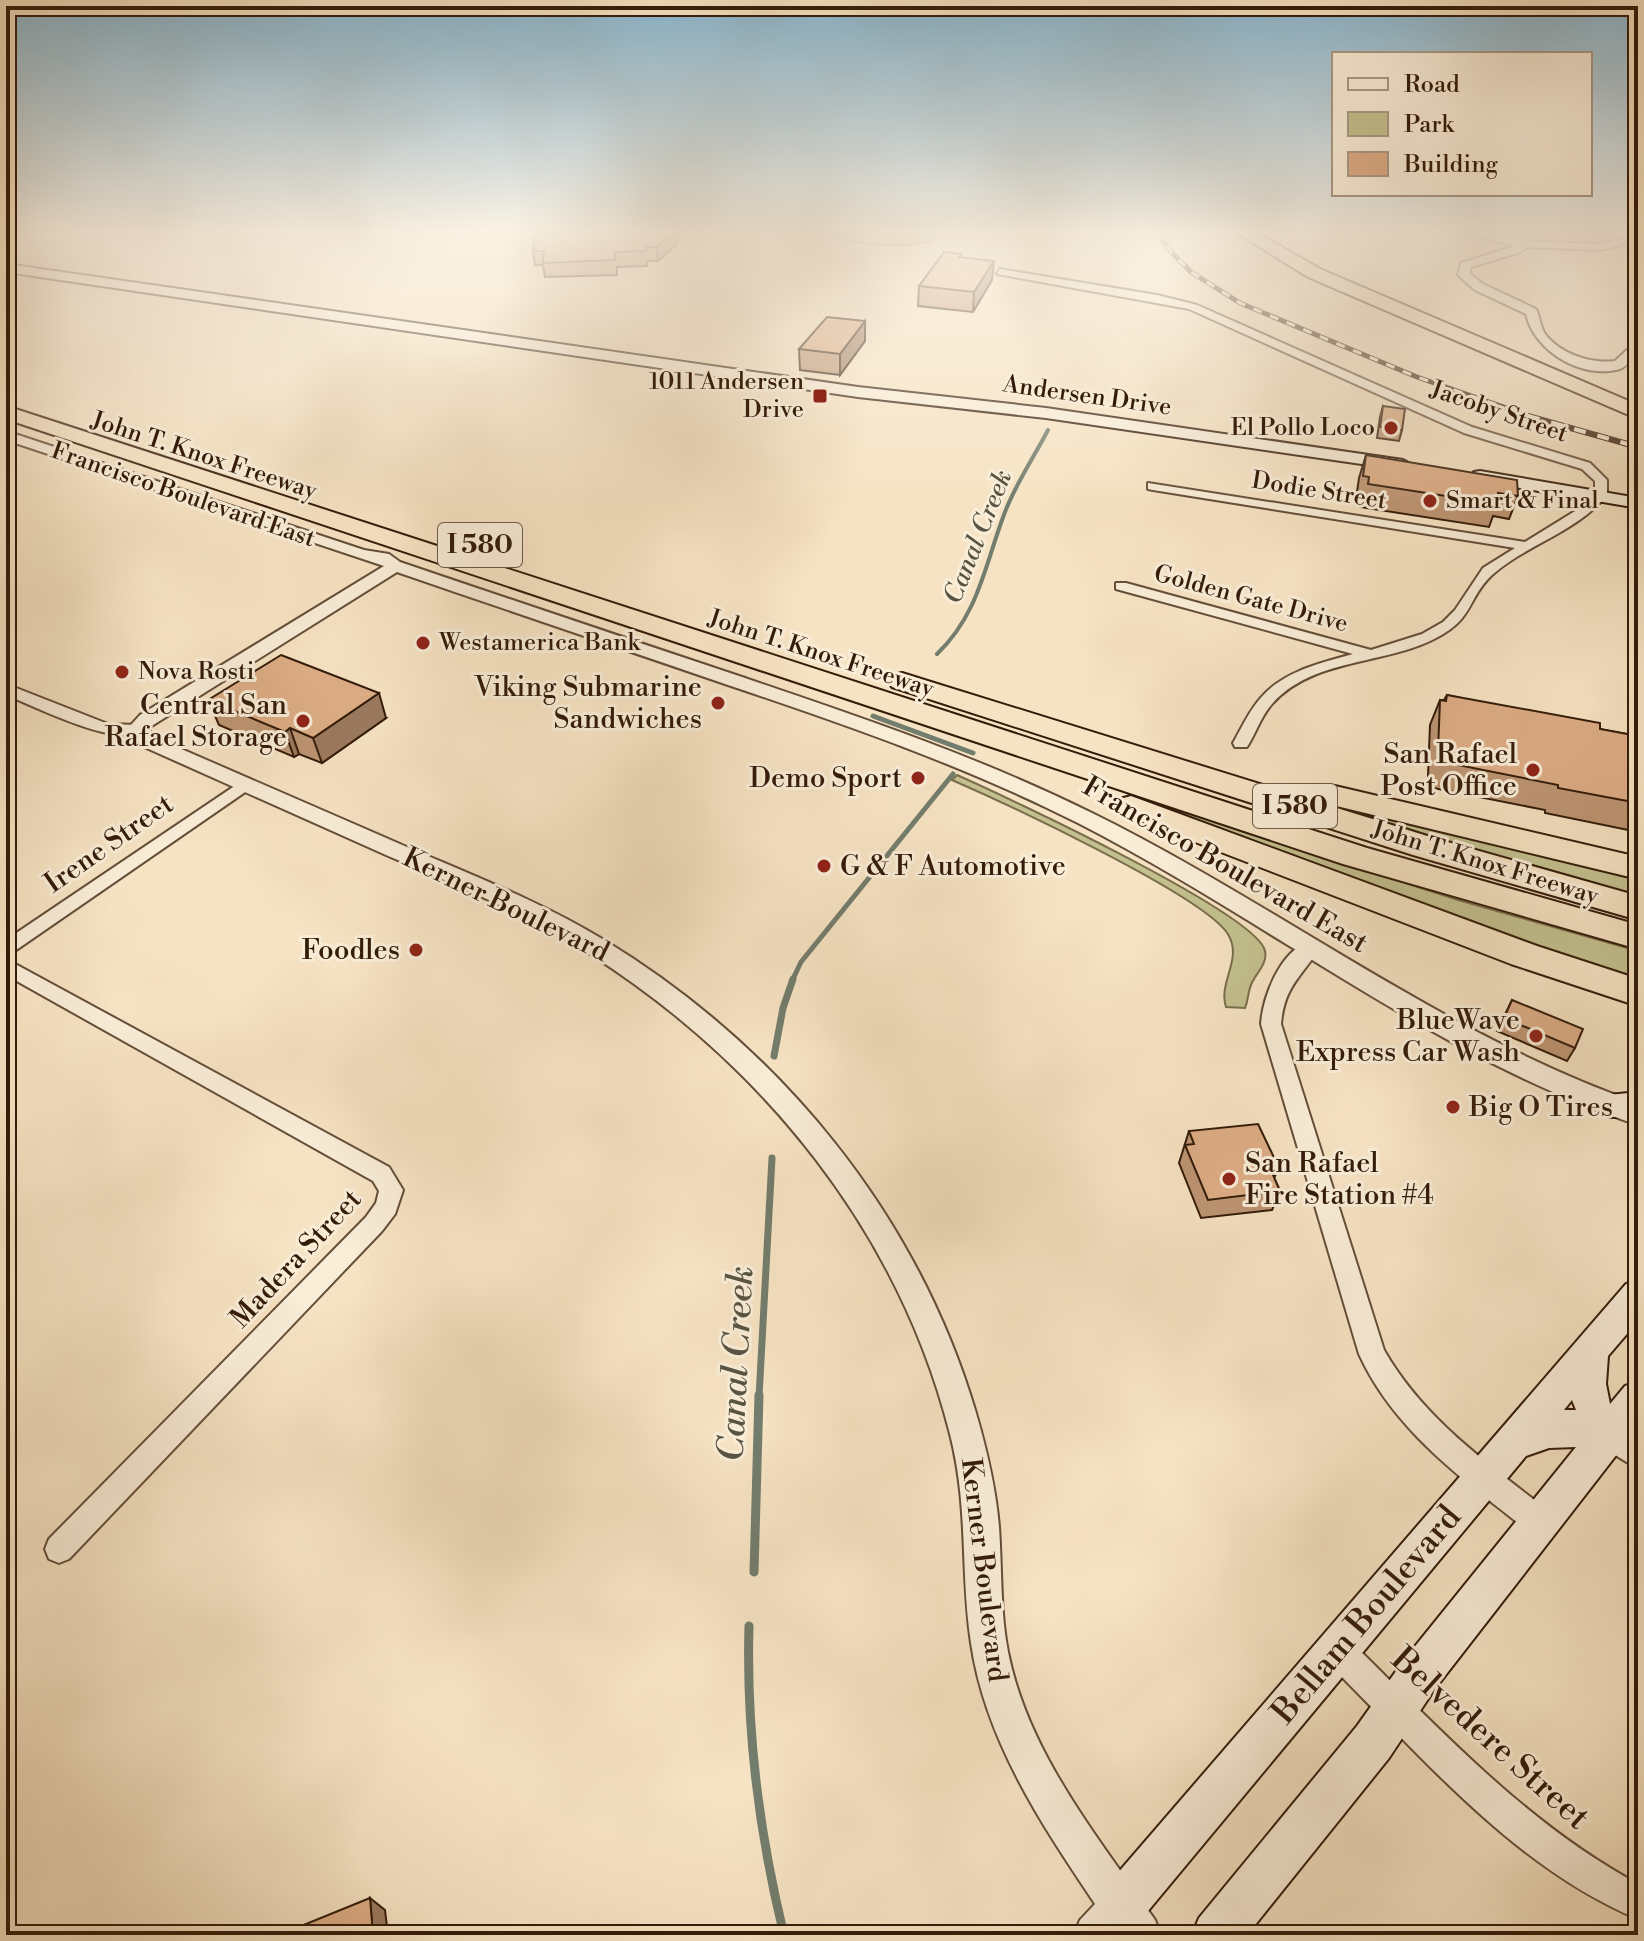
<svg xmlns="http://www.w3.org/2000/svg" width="1644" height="1941" font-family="'Libre Bodoni',serif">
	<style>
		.green { fill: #c3c18f; stroke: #7b6e4c; stroke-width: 2 }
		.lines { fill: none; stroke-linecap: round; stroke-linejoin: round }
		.stream-far3 { stroke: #737d6d; stroke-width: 4 }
		.stream-far2 { stroke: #737d6d; stroke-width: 5 }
		.stream-far1 { stroke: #737d6d; stroke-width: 7 }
		.stream { stroke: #737d6d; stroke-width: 9 }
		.minor-casing { stroke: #644d38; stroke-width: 4 }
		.tertiary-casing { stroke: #644d38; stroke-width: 4 }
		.secondary-casing { stroke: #331b09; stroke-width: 4 }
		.motorway-casing { stroke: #331b09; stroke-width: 4 }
		.minor { fill: #f9edd8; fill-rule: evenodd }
		.tertiary { fill: #f9edd8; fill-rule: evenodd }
		.secondary { fill: #f9edd8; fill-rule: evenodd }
		.motorway { fill: #f6e3c3; fill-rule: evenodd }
		.rail-far1-casing { stroke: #331b09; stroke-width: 5 }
		.rail-casing { stroke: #331b09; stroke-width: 6 }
		.rail-far1 { stroke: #f9edd8; stroke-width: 3; stroke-dasharray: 9; stroke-linecap: butt }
		.rail { stroke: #f9edd8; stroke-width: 4; stroke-dasharray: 12; stroke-linecap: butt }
		.wall { fill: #be9573; stroke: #331b09; stroke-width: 2 }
		.shaded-wall { fill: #9b795e; stroke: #331b09; stroke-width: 2 }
		.building { fill: #ddad86; stroke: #331b09; stroke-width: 2 }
		.poi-dot { fill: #8f2418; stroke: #f9edd8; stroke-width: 3 }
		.labels { text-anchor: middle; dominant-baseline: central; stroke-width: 6; stroke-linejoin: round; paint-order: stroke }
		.far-poi-label { font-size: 24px; fill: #331b09; stroke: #f9edd8; text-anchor: start }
		.far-street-label { font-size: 24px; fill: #331b09; stroke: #f9edd8 }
		.far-water-label { font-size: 26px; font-style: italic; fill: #585443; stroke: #f9edd8 }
		.shield { fill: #f9edd8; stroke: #6e5a47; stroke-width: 2 }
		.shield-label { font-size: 26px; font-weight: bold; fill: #331b09 }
		.poi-label { font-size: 28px; fill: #331b09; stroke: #f9edd8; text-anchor: end }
		.street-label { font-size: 28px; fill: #331b09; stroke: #f9edd8 }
		.near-street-label { font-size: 34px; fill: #331b09; stroke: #f9edd8 }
		.near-water-label { font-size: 36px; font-style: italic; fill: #585443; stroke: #f9edd8 }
	</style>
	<rect width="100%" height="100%" fill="#f6e3c3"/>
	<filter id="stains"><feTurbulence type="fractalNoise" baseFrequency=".0025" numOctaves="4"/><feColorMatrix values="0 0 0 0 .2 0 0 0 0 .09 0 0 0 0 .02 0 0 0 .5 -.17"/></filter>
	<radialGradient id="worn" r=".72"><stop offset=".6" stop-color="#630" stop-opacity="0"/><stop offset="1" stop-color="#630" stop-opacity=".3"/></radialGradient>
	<path class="green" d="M811,231H948C920,256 843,243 811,231Z
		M957,775C1002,795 1258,914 1265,951C1268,964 1255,974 1251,985C1248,992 1248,1001 1245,1008L1226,1007C1218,983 1242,960 1229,936C1210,898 1000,801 952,780Z
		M1314,795L1638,873V897L1486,856L1311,800Z
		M1178,809L1458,900L1638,951V983L1173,817Z"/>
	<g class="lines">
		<path class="stream-far3" d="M937,654C979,614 985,564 1005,512C1016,483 1034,457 1048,430"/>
		<path class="stream-far2" d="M873,716L973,753
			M792,981L801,962L953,774"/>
		<path class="stream-far1" d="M774,1056L783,1008L793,979
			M759,1397L772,1158"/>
		<path class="stream" d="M754,1572L759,1395
			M749,1626C746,1731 759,1833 784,1935"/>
		<defs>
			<path id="minor" d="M1638,235V241L1599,250L1524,247L1519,244L1524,241L1599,244Z
				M1000,269L1157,295L1197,305L1472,427L1590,463L1607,480V495C1577,532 1527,544 1492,575C1467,598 1475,618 1436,638C1385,665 1312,658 1272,704C1261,716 1256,733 1247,747H1235L1233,743C1241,729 1248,713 1259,700C1281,672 1320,663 1353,654L1116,589V583H1126L1371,650L1422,634L1443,622L1455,610L1483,568L1515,548L1153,490L1148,489V483L1525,542L1580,508L1595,494V481L1582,469L1464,433L1189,309L997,274Z
				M6,684L108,724L138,725L146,730C122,751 34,706 6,695Z
				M245,779L251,780L254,784L251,788L6,957V940Z
				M1309,942L1319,949C1301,977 1284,987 1281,1024L1384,1350C1424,1420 1489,1464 1551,1513L1555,1523L1551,1533L1541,1537C1524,1530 1510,1516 1495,1505C1442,1463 1388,1418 1359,1354L1261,1024C1263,997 1280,951 1309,942Z
				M6,959L389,1167L403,1190L395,1214L382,1231L69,1559L59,1563L49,1559L45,1549L49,1539L366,1217L376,1203L379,1191L373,1181L6,975Z
				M1609,1423L1638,1440V1469L1599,1445L1596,1436L1599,1427Z
				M1337,1635L1348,1639C1439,1728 1525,1823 1638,1884V1919C1513,1867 1420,1754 1326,1661L1322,1650L1326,1639Z"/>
			<path id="tertiary" d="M1455,231H1476L1528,242L1530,244L1521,252L1471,267L1470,274L1483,284L1536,309C1540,317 1540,326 1545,334C1560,354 1591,364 1615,361L1638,340V352C1633,358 1627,366 1620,369C1582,380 1534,351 1526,314L1475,290L1458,275L1461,263L1515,246Z
				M6,431L364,550L389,554L400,562C512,600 624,638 736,675C857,716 977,756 1092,813C1277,904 1441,1034 1638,1103V1125C1434,1057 1268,920 1078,823C965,766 847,725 728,685C617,647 507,610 397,572L150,727V733L156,738C237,773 319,809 400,844C469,874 540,901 604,940C781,1048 917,1214 976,1413C987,1451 996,1489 999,1527C1002,1569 1000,1611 1008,1652C1028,1753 1098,1837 1155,1920L1161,1935H1074L1080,1920L1095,1904C1042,1825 985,1740 971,1643C960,1571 969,1508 950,1434C899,1232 764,1065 590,954C526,913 455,885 386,855C305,819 223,782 142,746L130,735V726L140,715L384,566L6,440Z"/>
			<path id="secondary" d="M6,264L858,387L1046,408L1403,460L1412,465L1403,470L1046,418L858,397L6,272Z
				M1480,471L1638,498V508L1474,480L1471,476L1474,472Z
				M1638,1092V1116L1610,1117L1599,1114L1595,1105L1599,1096Z
				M1638,1279V1321L1608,1356L1606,1384L1610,1404L1625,1386L1638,1381V1427L1434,1690L1389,1758L1247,1935H1192L1199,1918L1357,1726L1404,1660L1576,1447L1549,1448L1526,1456L1138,1923L1121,1930L1104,1923L1097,1906L1104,1889L1626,1284ZM1572,1400L1576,1410H1564Z"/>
			<path id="motorway" d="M1234,231H1254L1320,269L1638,405V419L1308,277Z
				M6,406L1367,848L1638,925V949L1343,864L6,419Z
				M902,673L1437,839L1638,896V920L1413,855L892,687L888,681L892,675Z
				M1335,786L1638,857V879L1324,803L1319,796L1324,789Z
				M1131,796L1537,946L1638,979V1006L1511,964L1120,813L1115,806L1120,799Z"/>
		</defs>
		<use href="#minor" class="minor-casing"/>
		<use href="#tertiary" class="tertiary-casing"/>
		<use href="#secondary" class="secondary-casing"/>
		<use href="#motorway" class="motorway-casing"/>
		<use href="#minor" class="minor"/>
		<use href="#tertiary" class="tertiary"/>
		<use href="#secondary" class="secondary"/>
		<use href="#motorway" class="motorway"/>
		<defs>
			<path id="rail-far1" d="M1157,231L1172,253L1191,272L1240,303L1417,377L1535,418"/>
			<path id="rail" d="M1528,416L1638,447"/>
		</defs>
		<use href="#rail-far1" class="rail-far1-casing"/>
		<use href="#rail" class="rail-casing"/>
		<use href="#rail-far1" class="rail-far1"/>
		<use href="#rail" class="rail"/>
	</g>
	<path class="wall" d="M579,233L678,243L658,261H647V266L617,267V275L545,277L543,265H535L533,251Z
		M961,254V257L992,280L973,312L918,306L919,286Z
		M865,321V341L840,375L800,370L799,349Z
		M1383,406L1402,430L1399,441L1377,438L1380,417Z
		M1366,455L1518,496L1509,519L1493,516L1489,527L1360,507L1362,499H1356L1359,478Z
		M1447,695L1600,729L1638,736V832L1545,813V810L1433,788V777L1428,776L1430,725L1440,700H1444Z
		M208,700L386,718L322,763L299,754L294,757L219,725Z
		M1512,1000L1575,1048L1567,1061L1497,1031Z
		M1189,1131L1279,1168L1274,1178L1280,1191L1272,1210L1201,1218L1179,1163Z"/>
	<path class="shaded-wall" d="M675,231H677L678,243L658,261L656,247Z
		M994,261L992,280L973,312L974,292Z
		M865,321V341L840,375V354Z
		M379,693L386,718L322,763L313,738Z
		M290,728L299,754L294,757L285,732Z
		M370,1898L385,1910L388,1935H373Z"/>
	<path class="building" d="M579,231H675L656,247H646V251L615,252V260L543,263L544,251H533L535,234L579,233Z
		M944,252L961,254L959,257L994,261L974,292L919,286Z
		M827,317L865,321L840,354L799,349Z
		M1383,406L1405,409L1402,430L1380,427Z
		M1366,455L1517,480L1518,496L1498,493V504L1368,484L1369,477L1363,476Z
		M281,655L379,693L313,738L290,728L285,732L208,700Z
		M1447,695L1600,723V729L1638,736V803L1558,788V785L1443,762L1444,752L1438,751L1440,700L1446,701Z
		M1512,1000L1583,1029L1575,1048L1504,1018Z
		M1258,1124L1279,1168H1270L1280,1191L1208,1200L1185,1145L1194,1144L1189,1131Z
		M370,1898L373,1935H279Z"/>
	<linearGradient id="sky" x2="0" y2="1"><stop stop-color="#8ab8d2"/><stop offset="0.46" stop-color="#fbf2e4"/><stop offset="1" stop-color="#fbf2e4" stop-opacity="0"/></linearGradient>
	<rect width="1644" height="503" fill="url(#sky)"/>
	<g class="poi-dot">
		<rect x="812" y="388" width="16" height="16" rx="4"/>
		<circle cx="1391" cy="428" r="8"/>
		<circle cx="1430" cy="501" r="8"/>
		<circle cx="423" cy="643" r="8"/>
		<circle cx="122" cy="672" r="8"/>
		<circle cx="718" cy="703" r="8"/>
		<circle cx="303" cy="721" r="8"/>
		<circle cx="1533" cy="770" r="8"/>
		<circle cx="918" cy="778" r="8"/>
		<circle cx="824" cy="866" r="8"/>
		<circle cx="416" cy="950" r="8"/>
		<circle cx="1536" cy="1036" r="8"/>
		<circle cx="1453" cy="1107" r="8"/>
		<circle cx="1229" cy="1179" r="8"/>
	</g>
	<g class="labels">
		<g class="far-poi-label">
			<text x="804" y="382" text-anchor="end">1011 Andersen<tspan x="804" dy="28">Drive</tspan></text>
			<text x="1375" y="428" text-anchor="end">El Pollo Loco</text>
			<text x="1446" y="501">Smart &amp; Final</text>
			<text x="439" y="643">Westamerica Bank</text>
			<text x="138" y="672">Nova Rosti</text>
		</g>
		<g class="far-street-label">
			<text transform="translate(1087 396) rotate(8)">Andersen Drive</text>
			<text transform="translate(1499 412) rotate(19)">Jacoby Street</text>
			<text transform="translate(204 456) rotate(18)">John T. Knox Freeway</text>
			<text transform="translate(1319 491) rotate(9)">Dodie Street</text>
			<text transform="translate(183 495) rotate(19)">Francisco Boulevard East</text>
			<text transform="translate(1251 599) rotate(15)">Golden Gate Drive</text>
			<text transform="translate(821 654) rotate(18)">John T. Knox Freeway</text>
			<text transform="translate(1485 863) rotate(17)">John T. Knox Freeway</text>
		</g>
		<g class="far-water-label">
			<text transform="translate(978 537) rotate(-68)">Canal Creek</text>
		</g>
		<g class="shield">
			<rect x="438" y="523" width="84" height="44" rx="6"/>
			<rect x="1253" y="784" width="84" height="44" rx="6"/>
		</g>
		<g class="shield-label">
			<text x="480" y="545">I 580</text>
			<text x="1295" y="806">I 580</text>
		</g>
		<g class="poi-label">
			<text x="702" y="687">Viking Submarine<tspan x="702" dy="32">Sandwiches</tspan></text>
			<text x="287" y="705">Central San<tspan x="287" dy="32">Rafael Storage</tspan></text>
			<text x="1517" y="754">San Rafael<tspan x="1517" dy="32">Post Office</tspan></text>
			<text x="902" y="778">Demo Sport</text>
			<text x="840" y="866" text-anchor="start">G &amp; F Automotive</text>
			<text x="400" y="950">Foodles</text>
			<text x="1520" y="1020">BlueWave<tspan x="1520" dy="32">Express Car Wash</tspan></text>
			<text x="1469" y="1107" text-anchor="start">Big O Tires</text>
			<text x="1245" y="1163" text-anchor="start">San Rafael<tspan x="1245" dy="32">Fire Station #4</tspan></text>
		</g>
		<g class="street-label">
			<text transform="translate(109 844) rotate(-35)">Irene Street</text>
			<text transform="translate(1225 865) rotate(30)">Francisco Boulevard East</text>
			<text transform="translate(506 905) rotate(26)">Kerner Boulevard</text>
			<text transform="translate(296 1259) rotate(-47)">Madera Street</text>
			<text transform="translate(984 1570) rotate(83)">Kerner Boulevard</text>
		</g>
		<g class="near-street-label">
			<text transform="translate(1367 1615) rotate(-50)">Bellam Boulevard</text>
			<text transform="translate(1490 1739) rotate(42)">Belvedere Street</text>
		</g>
		<g class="near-water-label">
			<text transform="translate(737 1364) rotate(-87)">Canal Creek</text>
		</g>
	</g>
	<rect width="1644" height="1941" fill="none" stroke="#f6e3c3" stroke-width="32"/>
	<rect x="8" y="8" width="1628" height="1925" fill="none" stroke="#331b09" stroke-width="4"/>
	<rect x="16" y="16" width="1612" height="1909" fill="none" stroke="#331b09" stroke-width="2"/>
	<rect x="1332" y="52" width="260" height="144" fill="#f9edd8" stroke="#aa9985" stroke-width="2"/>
	<rect x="1348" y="78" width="40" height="12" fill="#f9edd8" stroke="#aa9985" stroke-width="2"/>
	<text x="1404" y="92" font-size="24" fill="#331b09">Road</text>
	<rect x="1348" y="112" width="40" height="24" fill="#c3c18f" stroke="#aa9985" stroke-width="2"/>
	<text x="1404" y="132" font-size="24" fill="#331b09">Park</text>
	<rect x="1348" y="152" width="40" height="24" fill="#ddad86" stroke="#aa9985" stroke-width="2"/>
	<text x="1404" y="172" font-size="24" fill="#331b09">Building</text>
	<rect width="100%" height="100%" filter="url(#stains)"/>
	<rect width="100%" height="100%" fill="url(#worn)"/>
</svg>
